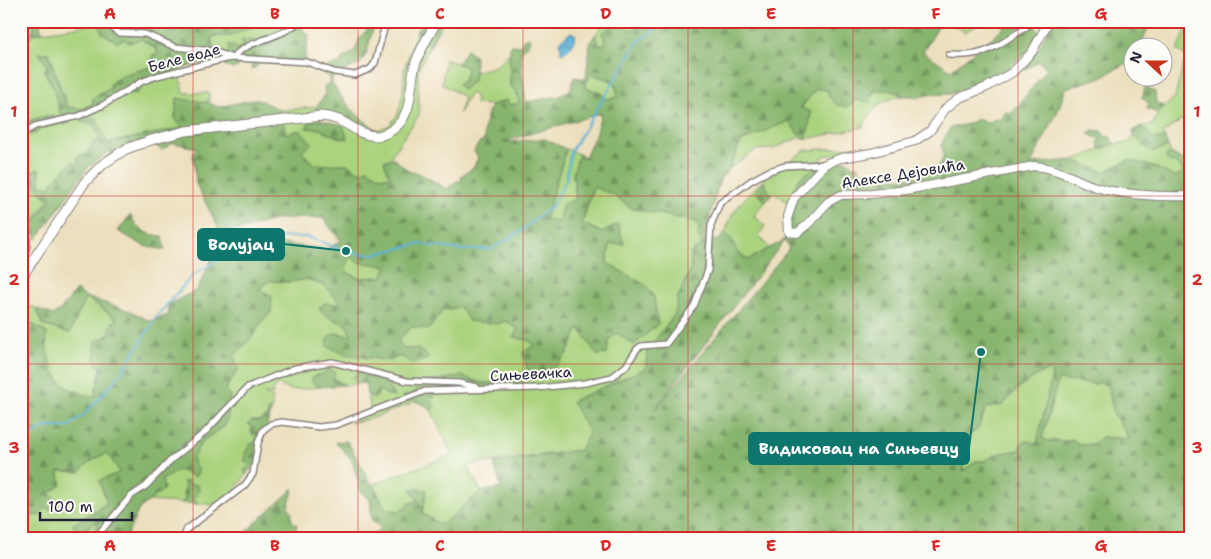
<svg xmlns="http://www.w3.org/2000/svg" width="1211" height="559" font-family="'Shantell Sans',sans-serif">
	<style>
		.grass { fill: #aad37e; stroke: #667a5c }
		.forest { fill: url(#forest-firs); stroke: #546c54; fill-rule: evenodd }
		.water { fill: url(#water-waves); stroke: #3e6a8a }
		.lines { fill: none; stroke-linecap: round; stroke-linejoin: round }
		.stream { stroke: #5bb1d8; stroke-width: 2 }
		.street-casing { stroke: #87807c; stroke-width: 8 }
		.secondary-casing { stroke: #87807c; stroke-width: 10 }
		.primary-casing { stroke: #87807c; stroke-width: 11 }
		.street { stroke: #fff; stroke-width: 5 }
		.secondary { stroke: #fff; stroke-width: 8 }
		.primary { stroke: #fff; stroke-width: 9 }
		.grid { fill: none; stroke: #d62828; stroke-width: 1; stroke-opacity: 0.55 }
		.labels { text-anchor: middle; dominant-baseline: central; stroke-width: 4; stroke-linejoin: round; paint-order: stroke }
		.street-label { font-size: 15px; fill: #22223b; stroke: #fdfcf7 }
		.leader { fill: none; stroke: #0f766e; stroke-width: 2 }
		.callout-dot { fill: #0f766e; stroke: #fdfcf7; stroke-width: 2 }
		.callout { fill: #0f766e; stroke: #0f766e; stroke-width: 2 }
		.callout-label { font-size: 16px; text-anchor: middle; font-weight: bold; fill: #fff }
		.neatline { fill: none; stroke: #d62828; stroke-width: 2 }
		.grid-label { font-size: 16px; text-anchor: middle; font-weight: bold; fill: #d62828 }
	</style>
	<defs>
		<pattern id="forest-firs" width="22" height="20" patternUnits="userSpaceOnUse" patternTransform="scale(1.25)"><rect width="22" height="20" fill="#87b56d"/><path d="M5 1l3.5 6h-7zM16 11l3.5 6h-7z" fill="#6e935b"/></pattern>
		<pattern id="water-waves" width="16" height="10" patternUnits="userSpaceOnUse" patternTransform="scale(1.25)"><rect width="16" height="10" fill="#5bb1d8"/><path d="M0 5q4-4 8 0t8 0" fill="none" stroke="#4b90b0"/></pattern>
	</defs>
	<rect width="100%" height="100%" fill="#fdfcf7"/>
	<filter id="ink" filterUnits="userSpaceOnUse"><feTurbulence type="fractalNoise" baseFrequency=".02" numOctaves="2"/><feDisplacementMap in="SourceGraphic" scale="10" xChannelSelector="R" yChannelSelector="G"/><feConvolveMatrix kernelMatrix="1 2 1 2 8 2 1 2 1" color-interpolation-filters="sRGB"/></filter>
	<filter id="wash" filterUnits="userSpaceOnUse"><feTurbulence type="fractalNoise" baseFrequency=".0096" numOctaves="4" result="noise"/><feDisplacementMap in="SourceGraphic" scale="20" xChannelSelector="R" yChannelSelector="G"/><feGaussianBlur stdDeviation="1.12" result="paint"/><feColorMatrix in="noise" values="0 0 0 0 0 0 0 0 0 0 0 0 0 0 0 0 0 1.4 0 .05"/><feComposite in="paint" operator="in"/></filter>
	<g filter="url(#wash)">
		<rect width="100%" height="100%" fill="#ecdfbd"/>
		<path class="grass" d="M253,21L266,27L280,22L285,26L254,42L242,39L244,46L237,49L228,57C218,55 208,47 213,36H231L252,26Z
			M606,21H662L651,28L631,30L607,44L599,45L595,35Z
			M946,21H984L965,32Z
			M96,24L101,29L102,33L117,42L124,39L129,43L141,39L156,49L158,53L151,57L154,66L123,75L111,83L110,89L93,98V103L82,109L67,107L49,53H40L48,66L44,71L53,87L60,113L68,117C88,112 105,102 121,91L136,93L146,80L179,70L184,93H209V102L186,101L177,98L175,118L182,128L107,143L97,120L84,118L81,122L93,124L101,141H95L86,155H80L76,158L79,161L77,164L72,162L53,181L50,187L40,185L39,169L31,172L37,190L50,199L40,211L29,231L21,223V130L24,127L30,135L38,132L40,128L65,123C51,111 42,117 26,122L21,114V43L33,34L42,32Z
			M1190,28V95L1184,97V107L1190,114L1163,133L1165,138L1154,139L1145,129L1139,127L1152,125L1158,113L1175,97L1186,56L1177,50L1186,30Z
			M416,32L430,46L418,70L419,115L391,156L393,158L384,161L390,177H381L367,169L360,172L346,164L314,165L302,152L311,143L286,134L280,110L316,107L322,120L320,129L337,137L347,139L343,125L349,118L367,129L378,130L390,125L398,114L403,93L404,69Z
			M509,53L510,86L517,93L519,103L509,105L507,100L491,105L475,104L476,97L470,93L459,113L464,97L442,84L445,59L467,67L465,79L474,80L475,72L496,66Z
			M591,74L615,82L618,97L607,99L601,93L584,87Z
			M816,89L828,90L855,100C873,91 885,84 902,96C880,101 873,107 863,127L807,139L811,112L801,108Z
			M789,120L800,137L773,149L756,150L729,169L741,142Z
			M1134,136L1150,152L1168,147L1171,153L1165,156L1178,163L1184,173L1174,177L1154,167L1129,160L1104,172L1073,160L1115,144L1129,142Z
			M853,147L857,152L823,156L818,168L789,203L774,193L771,196L763,181L755,192L766,201L754,216L765,226L759,235L770,249L748,260L736,250L732,240L725,233L732,215L745,198L763,180L792,159L806,150Z
			M566,149L579,154L573,175L576,199L558,222L545,220Z
			M594,187L612,194L631,208L697,222L700,229L698,236L703,245L691,252V269L678,297L675,314L647,351L646,368L572,401L590,433L580,450L467,465L481,491L441,526L422,513L427,490L411,489L418,501L412,502L399,511L386,509L373,484L452,455L431,410L435,407L431,402V393L525,387L522,383H482L461,376L421,383L414,393L403,398L412,403L370,419L350,423L372,413L367,394L375,398L378,392L381,390L394,396C381,373 376,376 352,378L358,384L345,385L324,374L316,375L312,382L319,387L292,390L278,385L272,391L274,394H265L273,398L272,409L269,410L267,417L259,421H251L248,424L253,426L258,433L250,465L244,470L246,475L224,505L197,504L187,486L186,499L181,503L148,501L163,489L162,480L191,460L202,441L225,426V391L238,369L234,356L253,336L265,317L259,290L269,281L289,282L307,279L325,286L342,305L323,314L347,325L351,336L344,354L365,357L400,356L419,349H404L398,340L412,327L429,329L443,310L460,307L506,321L518,329L513,337L528,340L535,345L567,354L579,328L598,355L607,354L608,342L617,333L623,273L607,263L610,244H623L617,224L602,233L582,223Z
			M351,255L357,262L388,265L382,277L358,278L345,271Z
			M86,297L118,320L112,323L94,398C85,394 71,391 64,385C51,373 44,350 47,333L23,318L31,306L36,308L43,325L70,333Z
			M1049,370L1053,375L1037,444L1021,450L997,454L984,461H976L963,471L966,437L978,429L986,408L1003,405L1018,388L1039,374Z
			M1058,379L1096,384L1100,382L1108,386L1114,414L1129,439L1102,437L1093,444L1079,445L1074,441H1048L1042,439Z
			M107,453L121,473L107,503L73,525L81,531L100,520L91,538H21V521L28,515L57,501L48,494L59,477V471L80,472L91,461Z"/>
		<path class="forest" d="M22,21H39L42,32L33,34L21,43V35L36,27L27,26Z
			M93,21H110L112,24L122,28L129,24L154,21H253L252,26L231,36H213C209,46 216,50 223,56L146,80L136,94L121,91L103,104L68,117L60,113L53,87L44,70L47,66L39,53H48L67,107L82,109L93,103V98L110,89L111,83L123,75L154,66L151,57L158,53L156,48L141,39L129,43L124,39L117,42L102,33L101,29Z
			M255,21H312L301,27L309,35L305,56L306,60L280,61L277,65L271,64L268,62H257V67L252,69L251,62L241,61L238,67L232,69L224,65L228,57L229,44L238,49L244,46L241,39L255,41L285,26L280,22L266,27Z
			M364,21H375L366,55L361,63L333,76L331,82C345,103 356,117 378,130C363,129 359,122 347,117C337,114 328,113 318,112L316,107L325,95L324,86L331,82L329,76L324,75L328,66L339,64L343,58L354,52L360,38L368,29L362,26Z
			M421,21H443L430,46L416,32L422,23Z
			M662,21H942L923,52L951,70L1004,28L998,21L1031,22L1039,32L1027,52L998,77L950,94L927,95L916,98L913,96H902L893,90H875L870,102L855,100L849,107L837,105L828,96V90L816,89L801,107L811,112L807,139L800,137L789,121L741,141L729,169L720,179L704,237L706,241L719,240L725,233L732,240L736,250L748,260L786,239C787,224 789,190 799,179C809,168 832,164 846,160L853,166H858L862,172H871L878,179C890,178 903,180 915,176C926,173 923,167 937,168C944,160 945,155 941,145L950,128L968,124L977,119L987,123L995,119L1000,120L1006,112L1012,113L1047,69L1039,61L1026,69L1023,66L1038,50L1053,21H1160L1148,27L1141,47L1134,48L1133,60L1099,78L1066,88L1057,113L1031,164L1073,160L1104,172L1129,160L1154,167L1174,177L1184,172L1178,164L1169,162L1165,156L1171,153L1190,164V370L1188,373L1190,375V538H1137L1135,535L1130,537L1121,534L1118,538H347L349,535L376,533L381,528L372,520L370,499L361,492L352,460L336,442L347,441L386,509L399,511L412,502L418,501L411,488L427,490L422,513L442,525L481,491L501,488L494,463L580,450L589,433L572,401L646,368L647,351L675,314L678,297L691,269V252L703,245L698,236L700,229L696,222L631,208L612,194L594,187L589,197L582,223L602,233L618,224L624,244H610L607,263L647,286L654,297L658,324L634,345L617,333L608,342L607,354L597,355L579,328C568,352 564,360 544,377L528,373L523,352L535,345L528,340L513,337L518,329L506,321L497,324L469,321L460,307L443,310L429,329L412,327L398,340L404,349H419L429,358L414,364L400,356L390,361L344,354L327,346L329,336L336,333L351,336L347,325L323,314L319,308L325,303L341,304L325,286L307,279L289,282L269,281L259,289L272,296L271,313L265,317L253,336L234,356L238,369L225,390L230,395L228,415L225,426L202,441L192,460L199,471L195,477L178,470L162,480L164,489L139,509L126,538H91L99,520L81,531L72,525L107,503L99,481L120,472L107,453L91,461L80,472L59,471V477L62,483L49,494L57,501L60,507L51,510L45,508L40,516L28,515L21,521L22,318L47,333C44,350 51,373 64,385C70,391 85,394 94,398L102,368L95,363V341L108,336L112,323L118,320L86,297L70,333L43,325L36,308L53,315L61,310L76,290L86,297L130,311L150,321L169,315L168,305L197,290L210,263L214,249L244,236L274,240L281,244L327,249L341,241L323,218L277,219L222,235L196,184L193,152L197,148L173,143L162,150L152,143L124,153L105,162L113,149L88,167L37,239L29,231L50,199L37,190L31,172L39,169L40,185L50,187L53,181L72,162L77,164L79,161L76,158L80,155H86L95,141H101L93,124L80,122L84,118L97,120L107,143L182,128L175,118L177,98C191,102 205,99 218,107L257,99L280,110L286,134L300,130L312,143L302,152L314,165L347,164L360,172L367,169L381,177H390L384,161L393,158L410,172L419,173L447,189L455,182L462,180L461,176L474,167L478,157L474,151L479,143L485,139C482,130 487,114 491,105L507,100L509,105L519,103L517,93L510,86V45L521,46L523,39L529,37L530,41L521,52L522,72L526,102L560,96L571,89L574,77L586,79L590,42L595,35L599,45L606,44L602,33L615,23L631,30L641,24L651,28ZM591,74L615,82L618,97L607,99L601,93L584,87ZM601,113L597,131L585,157L579,154L573,174L576,199L563,204L558,222L545,220L566,149L545,139L502,142ZM785,240L789,249L655,410V409ZM351,255L357,262L387,266L382,277L358,278L345,271ZM1049,370L1052,375L1037,443L1026,441L1020,445L1021,450L997,454L984,461H976L963,471L966,437L978,429L986,408L1003,405L1018,388L1039,374ZM1058,380L1096,384L1100,382L1108,386L1114,414L1129,439L1102,437L1093,444L1079,445L1074,441H1048L1042,438Z
			M467,49L475,57L474,80L463,90L458,85L465,79L467,67L457,64Z
			M1145,87L1155,92L1156,103L1165,106L1158,113L1147,109L1149,103L1142,98Z
			M21,114L26,122C43,117 51,112 65,124L40,128L38,132L30,135L24,128L21,130Z
			M322,120L343,125L348,139L326,133L320,129L306,128L310,121Z
			M1139,127L1145,129L1154,139L1165,138L1168,147L1150,152L1134,136L1133,131Z
			M1092,130L1102,131L1104,136L1110,137L1115,144L1100,149L1098,142L1100,139L1088,134Z
			M763,180L771,196L766,201L755,192Z
			M130,215C139,231 145,234 162,236L165,250L144,246L118,231Z
			M329,370L335,372L333,380L345,385L319,387L312,382V378C317,374 323,375 329,370Z
			M360,371L369,377H377L387,384L394,397L384,393L381,390L378,392L377,396L375,398L367,394L365,383L358,384L352,378Z
			M461,376L482,383H522L525,387L431,393L434,397L431,402L435,407L431,410C422,401 414,403 402,397L414,393L421,383Z
			M272,409L261,445L258,463L252,467L246,475L244,470L249,465L245,462V453L250,444L255,443L258,434L253,435L251,432L252,426L248,424L251,421H259L267,417L269,410Z
			M189,481L191,485H198L199,492L194,499L197,504L181,503L186,499L183,493L186,486L183,482Z
			M294,488L288,507L292,512L291,520L297,525L294,536L300,538H239Z"/>
		<path class="water" d="M571,32L576,35C573,43 571,51 561,53L560,41Z"/>
		<g class="lines">
			<path class="stream" d="M21,448L26,439L46,427H68L84,415L119,376L158,315L193,275L243,245L262,237H307L346,251L370,255L419,244L462,250L492,249L518,233L552,206L566,180L571,151L608,91L638,42L667,21"/>
		</g>
	</g>
	<g filter="url(#ink)">
		<g class="lines">
			<defs>
				<path id="street" d="M103,21L119,33L145,34L175,47L213,51L233,58C244,40 284,39 299,21
					M569,22L570,21
					M949,55C978,57 991,51 1014,35C1021,31 1028,27 1033,21
					M21,134L35,126L79,116L103,105L141,82L157,76L225,59L233,58L307,62L334,72L355,75L370,69L375,63L386,21
					M21,235L27,239V246L21,263
					M95,538L131,496L146,486L171,460L203,434L248,387L295,368L332,362L407,381L459,383L476,387
					M183,538L187,529L244,486L253,474L258,443L263,430L271,424L282,422L319,427L336,425L425,391L538,388L585,383L612,377L626,366L637,349L641,346L666,344L694,306L708,270L711,225L720,203L752,180L769,171L785,166L825,164"/>
				<path id="secondary" d="M1049,21L1032,52L1013,72L987,87L959,98L946,108L930,131L915,141L871,153L841,158L825,164L794,198L788,216L789,232L797,233L808,224L828,202L841,195L872,194L906,190L1034,166C1056,167 1073,179 1093,186C1118,195 1163,197 1190,196"/>
				<path id="primary" d="M21,278L85,182L103,164L126,149L151,140L186,131L321,116C346,117 355,135 375,136C382,136 390,132 396,127C415,109 408,85 416,62C421,48 429,35 437,21"/>
			</defs>
			<use href="#street" class="street-casing"/>
			<use href="#secondary" class="secondary-casing"/>
			<use href="#primary" class="primary-casing"/>
			<use href="#street" class="street"/>
			<use href="#secondary" class="secondary"/>
			<use href="#primary" class="primary"/>
		</g>
	</g>
	<path class="grid" d="M193,21V538M358,21V538M523,21V538M688,21V538M853,21V538M1018,21V538M21,196H1190M21,364H1190"/>
	<g class="labels">
		<g class="street-label">
			<text transform="translate(184 58) rotate(-15)">Беле воде</text>
			<text transform="translate(903 174) rotate(-9)">Алексе Дејовића</text>
			<text transform="translate(531 374) rotate(-3)">Сињевачка</text>
		</g>
	</g>
	<path class="leader" d="M346 251L284 244M981 352L969 448"/>
	<g class="callout-dot">
		<circle cx="346" cy="251" r="5"/>
		<circle cx="981" cy="352" r="5"/>
	</g>
	<g class="callout">
		<rect x="198" y="229" width="86" height="31" rx="5"/>
		<rect x="749" y="433" width="220" height="31" rx="5"/>
	</g>
	<g class="callout-label">
		<text x="241" y="250">Волујац</text>
		<text x="859" y="454">Видиковац на Сињевцу</text>
	</g>
	<rect width="1211" height="559" fill="none" stroke="#fdfcf7" stroke-width="55"/>
	<g transform="translate(1148 62) rotate(291)"><circle r="24" fill="#fdfcf7" stroke="#a5a5ac"/>
	<path d="M0-4L9 19L0 12L-9 19Z" fill="#c8321e"/>
	<text y="-8" font-size="14" font-weight="bold" text-anchor="middle" fill="#22223b">N</text>
	</g>
	<path d="M40 512v8h92v-8" fill="none" stroke="#22223b" stroke-width="2.5"/>
	<text x="48" y="512" font-size="15" fill="#22223b" stroke="#fdfcf7" stroke-width="4" paint-order="stroke">100 m</text>
	<rect x="28" y="28" width="1156" height="504" class="neatline"/>
	<g class="grid-label">
		<text x="110" y="19">A</text>
		<text x="275" y="19">B</text>
		<text x="440" y="19">C</text>
		<text x="606" y="19">D</text>
		<text x="771" y="19">E</text>
		<text x="936" y="19">F</text>
		<text x="1101" y="19">G</text>
		<text x="14" y="117">1</text>
		<text x="1197" y="117">1</text>
		<text x="14" y="285">2</text>
		<text x="1197" y="285">2</text>
		<text x="14" y="453">3</text>
		<text x="1197" y="453">3</text>
		<text x="110" y="551">A</text>
		<text x="275" y="551">B</text>
		<text x="440" y="551">C</text>
		<text x="606" y="551">D</text>
		<text x="771" y="551">E</text>
		<text x="936" y="551">F</text>
		<text x="1101" y="551">G</text>
	</g>
</svg>
